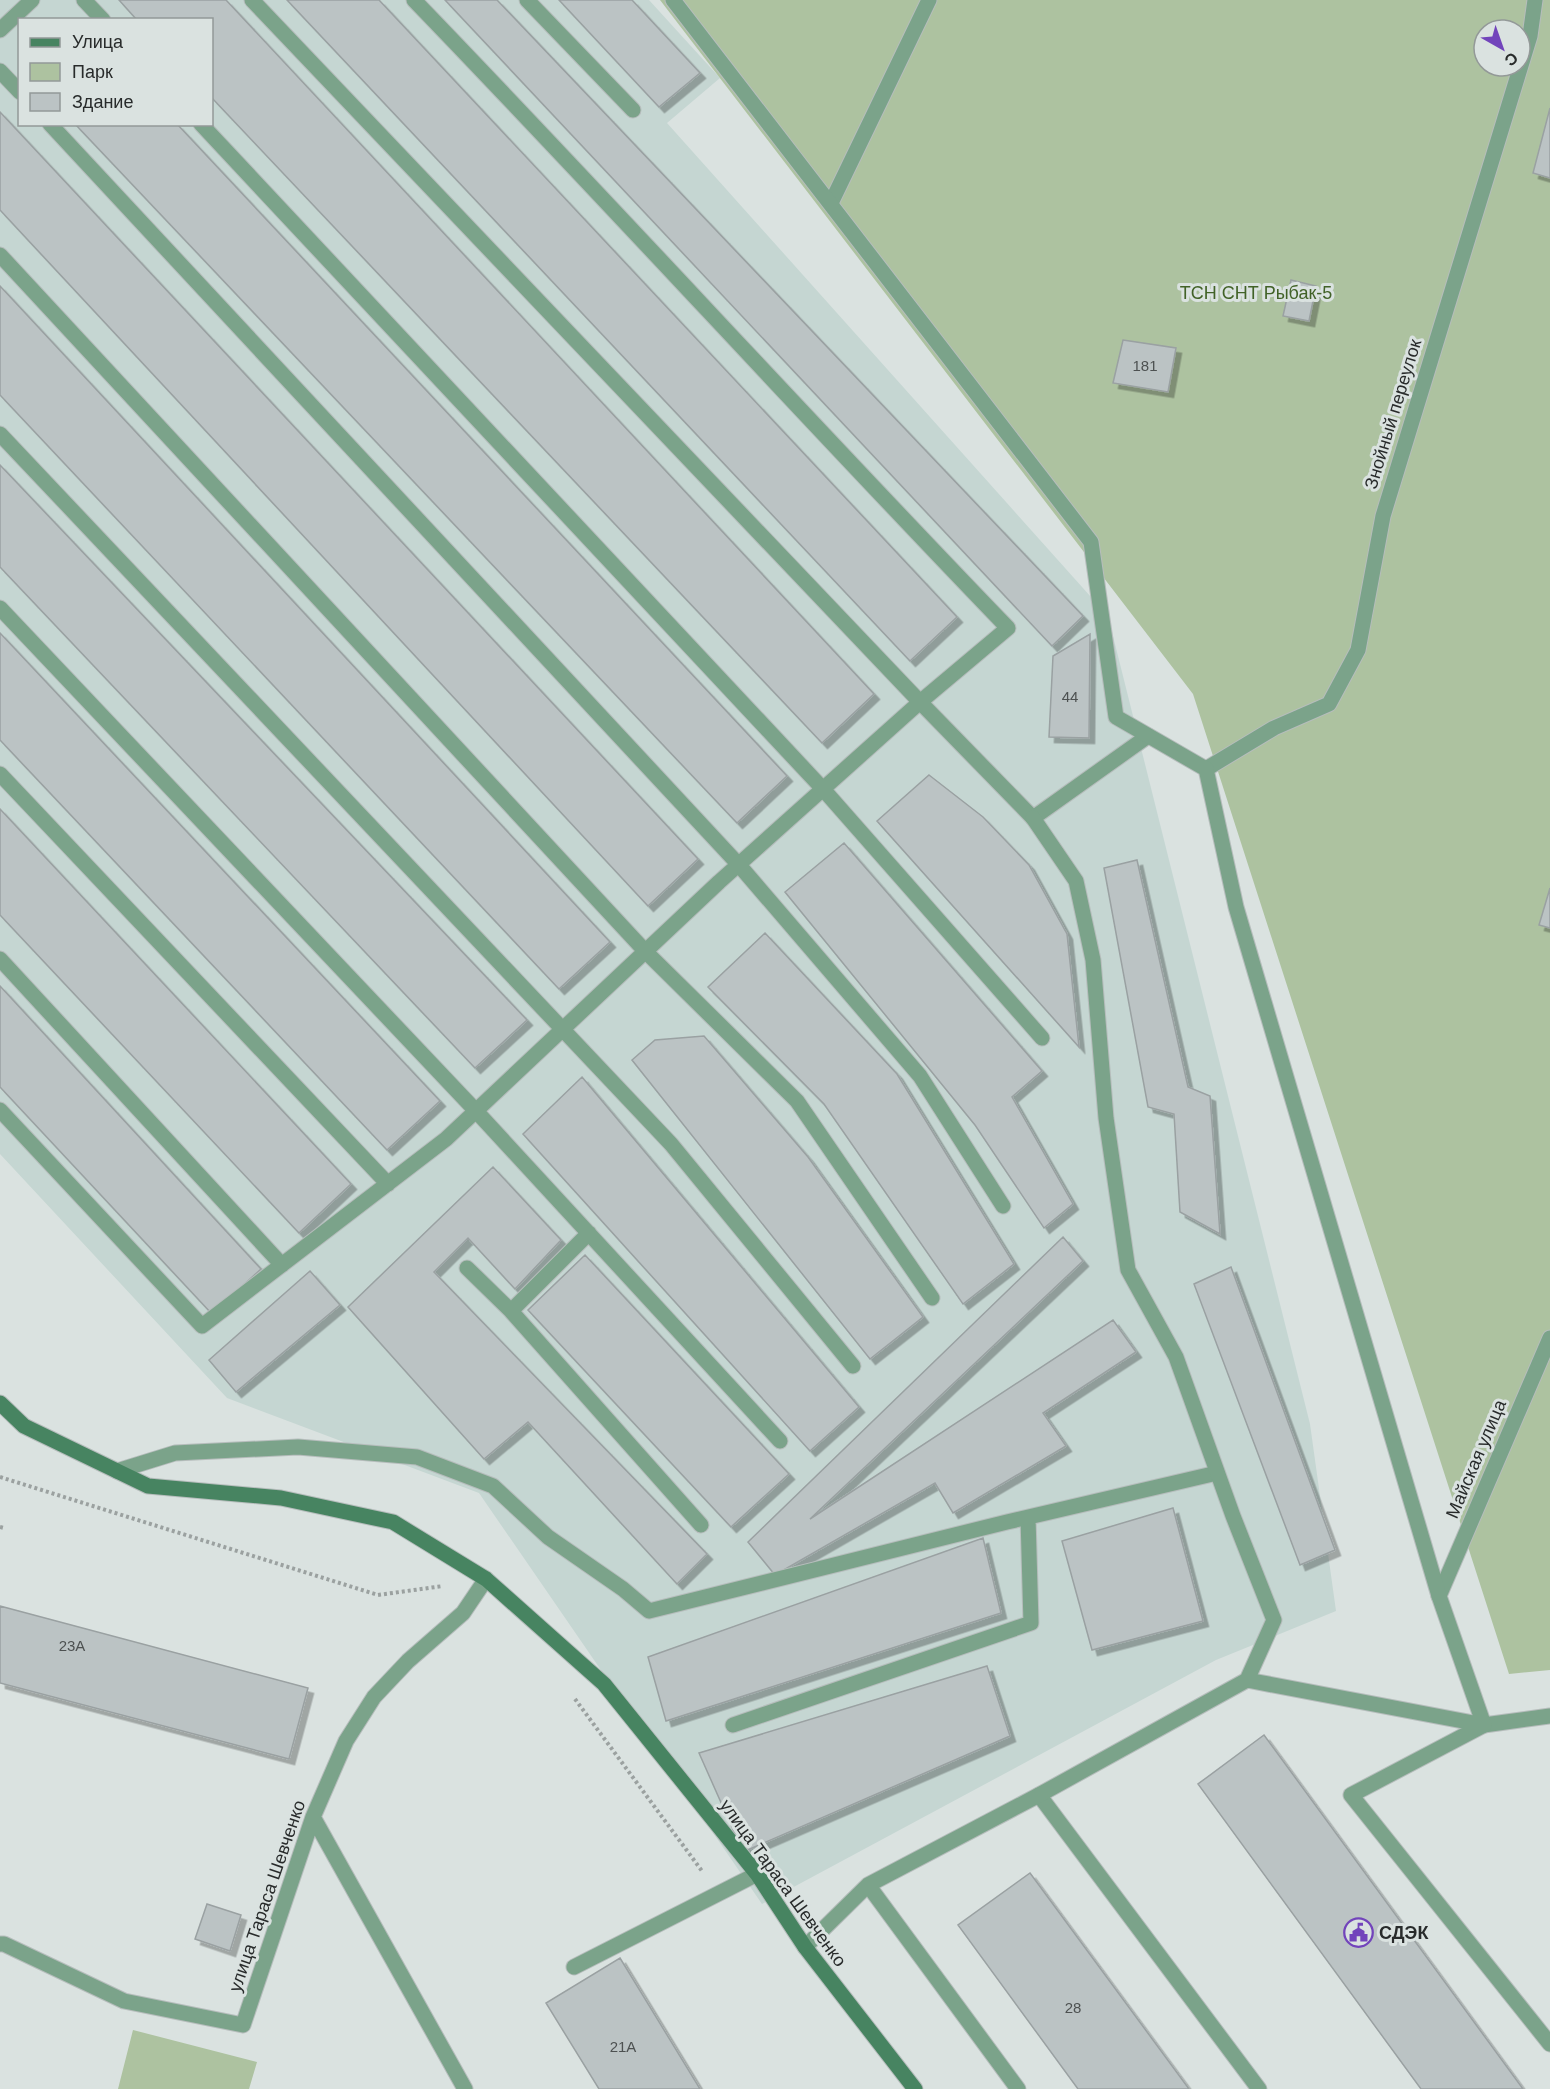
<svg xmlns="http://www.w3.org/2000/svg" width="1550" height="2089" font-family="Arial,sans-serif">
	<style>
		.built { fill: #c5d6d2; fill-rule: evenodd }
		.green { fill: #adc2a0; fill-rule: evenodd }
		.building { fill: #bbc3c4; stroke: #9aa1a2; stroke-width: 1.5; filter: url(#shadow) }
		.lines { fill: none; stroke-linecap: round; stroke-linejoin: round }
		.lane-casing { stroke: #b6bdbc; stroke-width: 17 }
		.street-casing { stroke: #b6bdbc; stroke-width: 17 }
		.secondary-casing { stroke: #b6bdbc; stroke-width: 17 }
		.path { stroke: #9ba1a0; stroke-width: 4; stroke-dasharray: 3 3; stroke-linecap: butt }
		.lane { stroke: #7ba38a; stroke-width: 15 }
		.street { stroke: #7ba38a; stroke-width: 15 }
		.secondary { stroke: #478461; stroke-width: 15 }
		.labels { text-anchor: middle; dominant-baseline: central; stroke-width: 6; stroke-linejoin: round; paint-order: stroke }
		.number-label { font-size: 15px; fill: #4d5151 }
		.park-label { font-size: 18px; fill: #416227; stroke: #dae2e0 }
		.street-label { font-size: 18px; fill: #282b2b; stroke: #dae2e0 }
		.poi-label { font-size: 18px; font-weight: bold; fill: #282b2b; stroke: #dae2e0; text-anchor: start }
	</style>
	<defs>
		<filter id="shadow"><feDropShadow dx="5.5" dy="5.5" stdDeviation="0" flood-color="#0004"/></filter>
	</defs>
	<rect width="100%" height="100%" fill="#dae2e0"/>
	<path class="built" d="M0,0H649L720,78L667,123L1108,616L1310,1424L1336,1611L1216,1660L762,1904L479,1493L227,1398L0,1154ZM20,20H212V124H20Z"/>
	<path class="green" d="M660,0H1550V1670L1509,1674L1193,694ZM1484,30H1520V66H1484Z
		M133,2030L257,2062L249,2089H118Z"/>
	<path class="building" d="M119,0H226L874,694L822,743L212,98V20H137Z
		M287,0H379L957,617L910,661Z
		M445,0H497L1083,616L1052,646Z
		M559,0H632L700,73L659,107Z
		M1550,108V178L1533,173Z
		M0,112L698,859L648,906L0,210Z
		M75,124H177L787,776L737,823Z
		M1291,280L1316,286L1309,321L1283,316Z
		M0,286L610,942L559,989L0,395Z
		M1123,340L1176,348L1168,392L1113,383Z
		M0,465L527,1020L475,1068L0,567Z
		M0,633L440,1101L387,1150L0,740Z
		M1090,634L1089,738L1049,737L1053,656Z
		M929,775L983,817L1029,865L1067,934L1079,1047L877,821Z
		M0,809L351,1184L299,1233L0,915Z
		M844,843L1042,1071L1012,1097L1073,1204L1044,1228L975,1125L785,892Z
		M1137,860L1188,1087L1210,1096L1220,1234L1180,1212L1174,1114L1148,1107L1104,868Z
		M1550,888V928L1539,925Z
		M765,933L897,1074L1014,1264L963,1304L824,1104L708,987Z
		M0,986L261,1269L212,1314L0,1087Z
		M704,1036L808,1157L923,1317L870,1359L632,1060L655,1040Z
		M582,1077L859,1407L810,1451L523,1134Z
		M493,1167L561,1240L515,1289L468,1238L434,1272L707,1554L677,1584L528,1422L484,1459L348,1307Z
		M1063,1237L1083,1261L810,1519L1113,1320L1136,1352L1043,1413L1066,1446L953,1513L935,1483L775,1575L748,1542Z
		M585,1255L789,1474L731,1527L528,1310Z
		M1231,1267L1335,1550L1300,1565L1194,1284Z
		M310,1271L340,1305L236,1392L209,1360Z
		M1173,1508L1203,1621L1092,1650L1062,1541Z
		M983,1538L1001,1613L666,1721L648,1657Z
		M0,1606L308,1688L289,1759L0,1683Z
		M987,1666L1010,1736L743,1852L699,1753Z
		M1264,1735L1523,2089H1421L1198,1784Z
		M1030,1873L1189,2089H1078L958,1925Z
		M207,1904L241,1915L230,1951L195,1939Z
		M620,1958L700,2089H599L546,2003Z"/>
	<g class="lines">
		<defs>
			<path id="lane" d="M84,0L103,20
				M252,0L920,702L1008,628C808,421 614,207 414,0
				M527,0L633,110
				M0,30L32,0
				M0,71L20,92
				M50,124L739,865L920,1076L1003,1206
				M201,124L823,789L1042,1038
				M831,203L929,0
				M0,255L645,951L797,1101L932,1298
				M0,434L671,1144L853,1366
				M0,608L476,1111L780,1441
				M1206,769L1274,728L1329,704L1358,650L1383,516L1530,36L1535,0
				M0,774L388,1184
				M0,959L282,1265
				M0,1110L202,1326L446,1139L719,882L920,702L1033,818L1148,736
				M589,1233L511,1311L701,1525
				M467,1268L511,1311
				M117,1471L175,1453L298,1447L417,1457L493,1486L548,1537L623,1589L649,1611L1007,1522L1217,1473
				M1439,1596L1550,1338
				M733,1725L1031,1623L1028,1517
				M1484,1725L1550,1716
				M1039,1795L1259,2089
				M313,1817L465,2089
				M0,1944H4L124,2001L243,2025L313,1817L346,1741L374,1697L408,1661L463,1613L486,1579
				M574,1967L757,1874"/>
			<path id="street" d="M673,0L1091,542L1116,717L1206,769L1236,907L1439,1596L1484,1725
				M1033,818L1076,881L1093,960L1106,1118L1128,1270L1176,1357L1233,1516L1274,1620L1247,1680
				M868,1885L1018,2089
				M805,1947L868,1885L1039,1795L1247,1680L1484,1725L1351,1795L1550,2044"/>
			<path id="secondary" d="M0,1403L24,1426L148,1486L281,1498L393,1522L486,1579L604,1684L757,1874L805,1947L915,2089"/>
		</defs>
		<use href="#lane" class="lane-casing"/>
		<use href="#street" class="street-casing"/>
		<use href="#secondary" class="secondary-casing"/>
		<path class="path" d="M0,1477L378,1595L443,1586
			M0,1527L4,1528
			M575,1699L702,1871"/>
		<use href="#lane" class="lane"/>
		<use href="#street" class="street"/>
		<use href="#secondary" class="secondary"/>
	</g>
	<defs>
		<symbol id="civic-ring" viewBox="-11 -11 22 22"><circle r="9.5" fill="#dae2e0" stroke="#7244bb" stroke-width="1.5"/><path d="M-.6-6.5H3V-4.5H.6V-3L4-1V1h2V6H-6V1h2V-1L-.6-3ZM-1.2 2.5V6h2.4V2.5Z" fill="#7244bb"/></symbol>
	</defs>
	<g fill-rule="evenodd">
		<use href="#civic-ring" x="1342" y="1916" width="33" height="33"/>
	</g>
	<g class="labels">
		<g class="number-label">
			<text x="1145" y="365">181</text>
			<text x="1070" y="696">44</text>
			<text x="72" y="1645">23А</text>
			<text x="1073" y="2007">28</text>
			<text x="623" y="2046">21А</text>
		</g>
		<g class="park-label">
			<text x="1256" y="293">ТСН СНТ Рыбак-5</text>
		</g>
		<g class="street-label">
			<text transform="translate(1393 414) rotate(-73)">Знойный переулок</text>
			<text transform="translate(1476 1459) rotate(-67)">Майская улица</text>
			<text transform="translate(783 1883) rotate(54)">улица Тараса Шевченко</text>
			<text transform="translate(267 1896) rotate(-71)">улица Тараса Шевченко</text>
		</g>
		<g class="poi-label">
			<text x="1379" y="1933">СДЭК</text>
		</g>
	</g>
	<rect x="18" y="18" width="195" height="108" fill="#dae2e0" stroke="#939998" stroke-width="1.5"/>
	<rect x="30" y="38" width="30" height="9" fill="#478461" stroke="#939998" stroke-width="1.5"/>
	<text x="72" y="48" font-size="18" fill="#282b2b">Улица</text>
	<rect x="30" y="63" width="30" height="18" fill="#adc2a0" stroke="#939998" stroke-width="1.5"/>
	<text x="72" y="78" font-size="18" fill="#282b2b">Парк</text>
	<rect x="30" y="93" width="30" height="18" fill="#bbc3c4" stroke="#939998" stroke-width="1.5"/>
	<text x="72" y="108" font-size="18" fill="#282b2b">Здание</text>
	<g transform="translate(1502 48) rotate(140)"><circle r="28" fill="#dae2e0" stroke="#939998" stroke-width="1.5"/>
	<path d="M0-4.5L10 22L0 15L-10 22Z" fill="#7244bb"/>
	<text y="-9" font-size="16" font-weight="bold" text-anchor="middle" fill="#282b2b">С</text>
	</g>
</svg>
